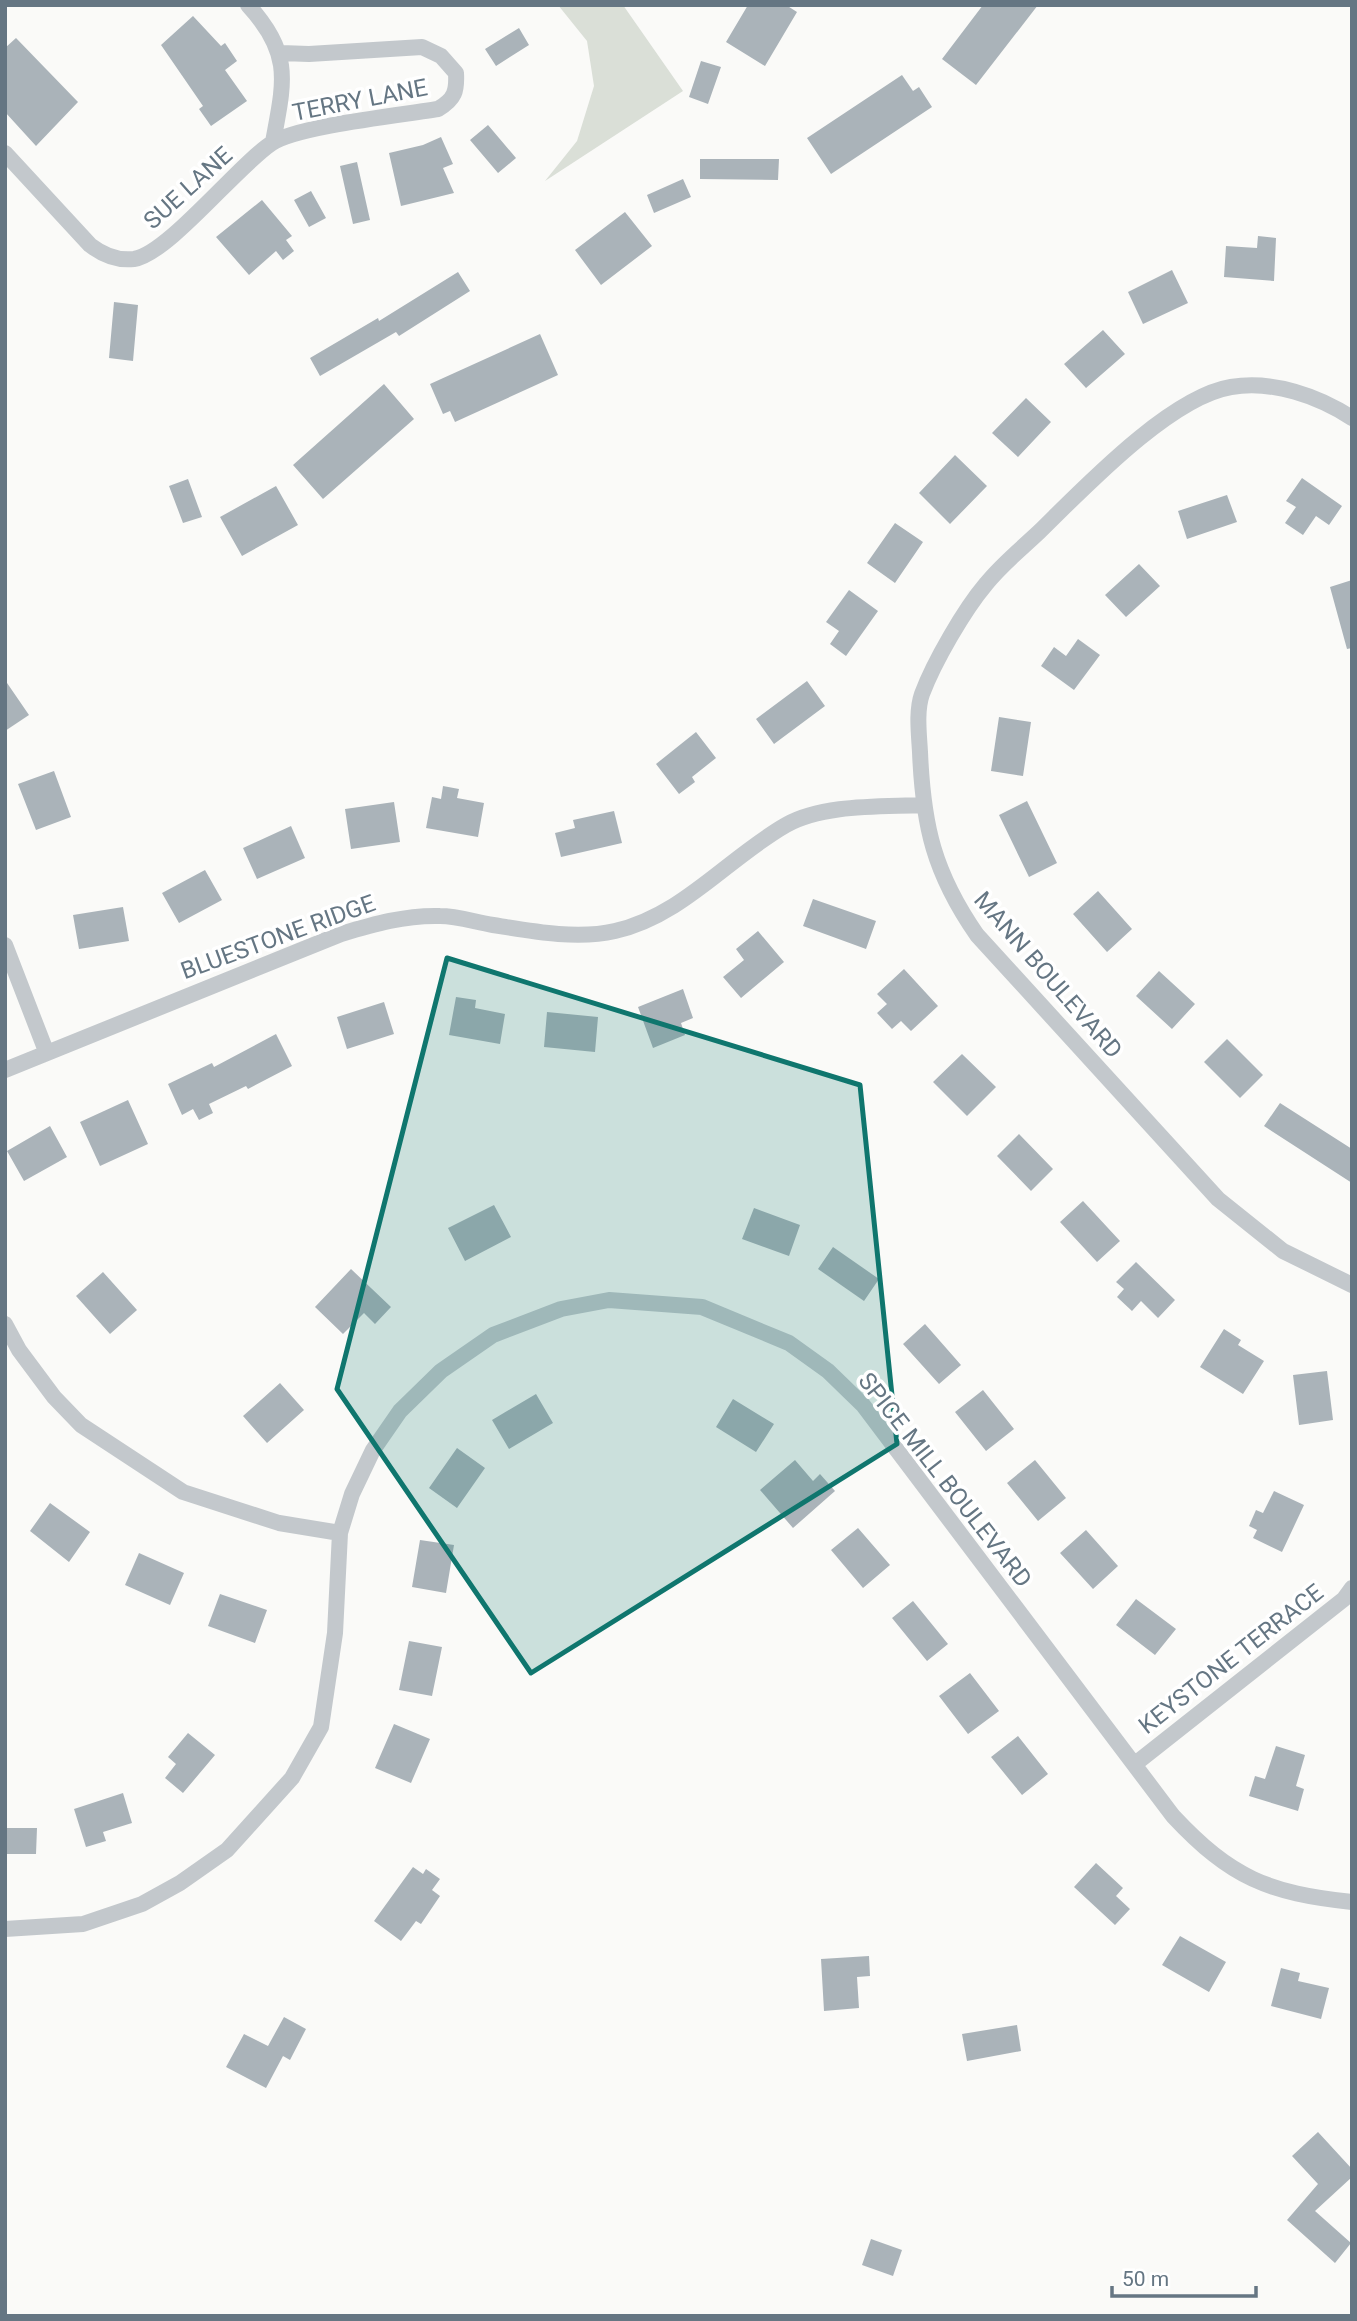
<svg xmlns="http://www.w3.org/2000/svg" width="1357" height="2321" font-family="Roboto,sans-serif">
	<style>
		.green { fill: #dadfd7 }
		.building { fill: #aab3b9 }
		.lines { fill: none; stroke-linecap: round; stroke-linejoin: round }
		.minor { stroke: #c3c8cc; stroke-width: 16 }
		.marked { fill: #0f766e; fill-opacity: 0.2; stroke: #0f766e; stroke-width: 5; stroke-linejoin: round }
		.labels { text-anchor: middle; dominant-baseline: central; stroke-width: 7; stroke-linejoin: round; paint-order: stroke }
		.street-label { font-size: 24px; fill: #657683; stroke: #fff }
	</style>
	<rect width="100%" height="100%" fill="#fafaf8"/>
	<path class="green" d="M558,5H623L683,91L545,181L577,141L594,86L587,41Z"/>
	<path class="building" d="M748,5H786L797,12L765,66L726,42Z
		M983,5H1038L976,85L942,59Z
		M193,16L221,46L225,43L237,61L225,70L247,101L211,126L199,109L203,106L161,45Z
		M519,28L529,45L496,66L485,49Z
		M16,38L78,102L36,146L5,112V48Z
		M701,61L721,67L708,104L689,97Z
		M902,75L913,91L919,87L932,107L831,174L807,138Z
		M488,125L516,158L498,173L470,140Z
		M441,137L453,164L443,168L454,193L401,206L389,153L423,145Z
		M700,159H779L778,180L700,179Z
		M357,162L370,220L353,224L340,166Z
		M683,179L691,197L654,213L647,195Z
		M311,191L326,218L309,227L294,200Z
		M262,200L292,236L286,240L294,251L283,260L276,251L249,275L216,237Z
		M625,212L652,246L601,285L575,250Z
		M1258,236L1276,238L1274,281L1224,277L1226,246L1257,248Z
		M1172,270L1188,303L1143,324L1128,292Z
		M458,272L470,291L399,336L396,332L320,376L310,358L378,318L379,321Z
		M114,302L138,305L133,361L109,358Z
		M1103,330L1125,354L1086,388L1064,364Z
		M540,334L558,375L455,422L450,411L443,414L430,384Z
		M384,384L414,419L323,499L293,465Z
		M1026,398L1051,422L1018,457L992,433Z
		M955,455L987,486L950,524L919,493Z
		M1302,478L1342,506L1329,525L1316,516L1303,535L1285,523L1296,507L1286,501Z
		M188,479L202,517L183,523L169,486Z
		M276,486L298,525L242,556L220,517Z
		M1227,495L1237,522L1187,539L1178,511Z
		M895,523L923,542L895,583L867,563Z
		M1139,564L1160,586L1126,617L1105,595Z
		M1352,580V648L1347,649L1330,587Z
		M849,590L878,611L846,656L830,644L839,631L826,622Z
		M1078,639L1100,655L1074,690L1041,666L1054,647L1066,656Z
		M5,680L29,715L5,731Z
		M807,681L825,706L774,744L756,719Z
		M999,717L1031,722L1023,776L991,771Z
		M696,732L716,758L692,777L695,782L679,794L656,764Z
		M54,771L71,817L36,830L18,784Z
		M443,786L459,789L457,798L484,803L478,837L426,828L432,797L441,799Z
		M1027,801L1057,863L1029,877L999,815Z
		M394,802L400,842L351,849L345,809Z
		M614,811L622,843L561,857L555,833L575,828L573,820Z
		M291,826L305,858L257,879L243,848Z
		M205,870L222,900L179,923L162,893Z
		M1098,891L1132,929L1107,952L1073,914Z
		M813,899L876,921L866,949L803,926Z
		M123,907L129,941L79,949L73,915Z
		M758,931L784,962L741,998L723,977L744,960L736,949Z
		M904,969L938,1006L911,1031L901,1021L892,1029L877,1013L887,1004L877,994Z
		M1159,971L1195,1004L1172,1029L1136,996Z
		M683,989L693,1018L681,1023L685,1035L653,1048L638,1007Z
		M456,997L476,1000L475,1008L505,1014L500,1044L449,1035Z
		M384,1002L394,1034L347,1049L337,1017Z
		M547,1012L598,1017L595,1052L544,1047Z
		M276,1034L292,1066L248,1089L246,1086L209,1104L213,1113L199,1120L193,1109L182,1115L168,1084L212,1063L214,1067Z
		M1227,1039L1263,1075L1240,1098L1204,1062Z
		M962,1054L996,1087L967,1116L933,1082Z
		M128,1100L148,1144L100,1166L80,1122Z
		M1280,1103L1352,1149V1183L1264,1126Z
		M50,1126L67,1157L24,1181L7,1151Z
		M1019,1134L1053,1169L1031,1191L997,1156Z
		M1083,1201L1120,1241L1097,1262L1060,1222Z
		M494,1205L511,1237L465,1261L448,1228Z
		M754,1208L800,1225L789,1256L742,1239Z
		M833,1247L879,1279L864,1301L818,1269Z
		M1136,1262L1175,1300L1158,1318L1141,1301L1132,1311L1117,1297L1124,1289L1116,1282Z
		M351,1269L391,1307L375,1324L364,1313L343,1334L315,1307Z
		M103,1272L137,1310L110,1334L76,1296Z
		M925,1324L961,1365L939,1384L903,1344Z
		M1224,1329L1241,1340L1238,1345L1264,1361L1243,1394L1200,1367Z
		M1327,1371L1333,1420L1299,1425L1293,1375Z
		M280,1383L304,1410L267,1443L243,1416Z
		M983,1390L1014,1429L986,1451L955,1412Z
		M536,1394L553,1423L509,1449L492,1420Z
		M733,1399L774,1424L756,1452L716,1427Z
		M457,1448L485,1468L457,1508L429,1488Z
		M795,1460L813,1481L820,1474L835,1491L793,1528L760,1490Z
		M1035,1460L1066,1498L1038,1521L1007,1483Z
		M1274,1491L1304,1505L1282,1552L1253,1538L1257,1530L1249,1526L1256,1510L1263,1513Z
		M50,1503L90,1532L69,1562L30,1531Z
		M858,1528L890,1565L863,1588L831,1550Z
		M1086,1530L1118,1566L1093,1589L1060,1553Z
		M420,1540L454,1545L446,1593L412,1587Z
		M139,1553L184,1573L170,1605L125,1585Z
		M220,1594L267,1610L255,1643L208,1626Z
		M1136,1599L1176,1629L1155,1655L1116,1625Z
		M913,1601L948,1644L927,1661L892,1618Z
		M409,1641L442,1647L432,1696L399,1690Z
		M970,1673L999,1711L968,1734L939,1696Z
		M394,1724L430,1739L411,1783L375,1768Z
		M188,1733L215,1755L183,1793L165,1778L176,1764L168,1757Z
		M1018,1736L1048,1774L1022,1795L991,1757Z
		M1276,1746L1305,1755L1296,1786L1304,1789L1298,1811L1249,1796L1255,1776L1265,1779Z
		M123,1793L132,1823L103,1832L106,1841L86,1847L74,1809Z
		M5,1828H37L36,1854H5Z
		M1096,1863L1123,1888L1116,1896L1130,1909L1115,1925L1074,1887Z
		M413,1867L423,1874L426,1869L440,1879L432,1890L440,1896L421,1924L416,1921L401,1941L374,1921Z
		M1180,1936L1226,1962L1209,1992L1162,1965Z
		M869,1956L870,1976L857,1977L859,2008L824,2011L821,1959Z
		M1281,1968L1300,1973L1298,1981L1329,1988L1321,2019L1271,2006Z
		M284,2017L306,2029L290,2060L283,2056L266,2088L226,2067L244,2034L268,2046Z
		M1017,2025L1021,2051L967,2061L962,2034Z
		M1318,2132L1352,2169V2177L1315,2211L1351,2243L1335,2263L1287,2220L1318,2184L1292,2156Z
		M871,2239L902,2250L893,2276L862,2265Z"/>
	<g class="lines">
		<path class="minor" d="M248,5C293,54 284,82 273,142
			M5,153L90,245C103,255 117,261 134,259C168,254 238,165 272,143C298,126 402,115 438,109C455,99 457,91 456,73L441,56L422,47L309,54L281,53
			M1352,418C1318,396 1273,380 1231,387C1170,397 1084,488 1039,532C1021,549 1001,565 986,584C964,610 934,662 922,694C916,711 919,734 920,752C923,826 934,873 977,935L1218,1199L1283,1251L1352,1285
			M5,945L46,1051
			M5,1070L341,934C374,924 405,915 440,916C457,916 475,922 493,925C530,931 577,940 615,931C682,916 728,858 786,825C823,804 881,807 922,805
			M5,1324L19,1350L54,1397L81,1425L183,1492L279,1523L340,1533
			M1135,1764L1344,1599L1352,1588
			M5,1929L83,1924L142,1904L180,1883L227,1850L292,1778L321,1727L335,1633L340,1533L352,1494L373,1450L400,1411L441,1371L493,1335L561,1309L609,1300L702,1307L789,1343L828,1371L863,1405L1173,1816C1231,1878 1268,1893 1352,1902"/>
	</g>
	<path class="marked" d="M447,958L860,1085L897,1444L531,1673L337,1389Z"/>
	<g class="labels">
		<g class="street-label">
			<text transform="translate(360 100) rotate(-11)">TERRY LANE</text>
			<text transform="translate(188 188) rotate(-42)">SUE LANE</text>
			<text transform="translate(278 937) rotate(-20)">BLUESTONE RIDGE</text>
			<text transform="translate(1048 975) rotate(49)">MANN BOULEVARD</text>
			<text transform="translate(945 1480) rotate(52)">SPICE MILL BOULEVARD</text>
			<text transform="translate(1231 1659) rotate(-38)">KEYSTONE TERRACE</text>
		</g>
	</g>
	<rect width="1357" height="2321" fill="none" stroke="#657683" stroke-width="14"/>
	<path d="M1112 2286v10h144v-10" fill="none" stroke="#657683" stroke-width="3.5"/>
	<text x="1122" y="2286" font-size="21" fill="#657683" stroke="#ffffff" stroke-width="5" paint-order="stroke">50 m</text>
</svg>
